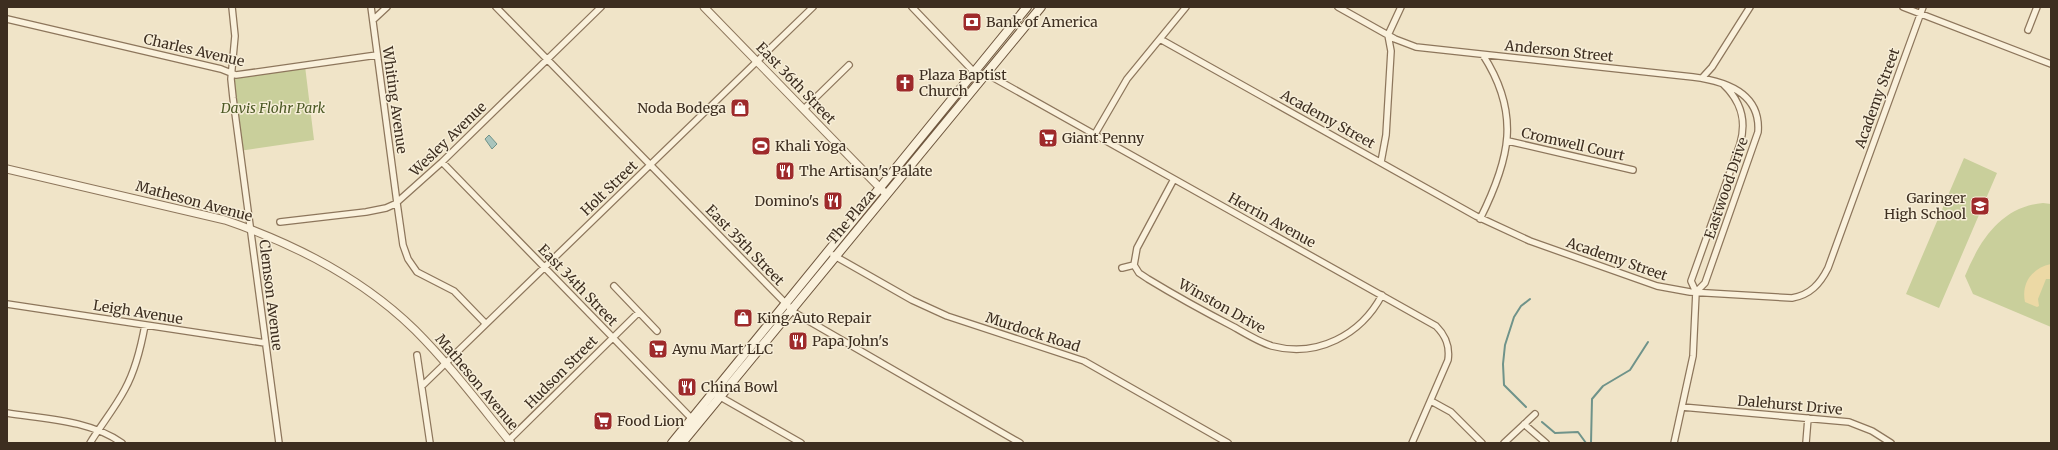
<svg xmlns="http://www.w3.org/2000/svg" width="2058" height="450" font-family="Merriweather,serif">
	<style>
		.green { fill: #c9cf9b }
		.sand { fill: #ecd9a5 }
		.water { fill: #a9c4bc; stroke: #6f938a }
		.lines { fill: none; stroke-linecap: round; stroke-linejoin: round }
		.stream { stroke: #6f938a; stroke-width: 2 }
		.minor-casing { stroke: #8d765c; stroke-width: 8 }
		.tertiary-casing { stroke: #8d765c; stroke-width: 9 }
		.secondary-casing { stroke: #6f573f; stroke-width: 10 }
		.minor { stroke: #faf1dc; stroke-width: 5.5 }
		.tertiary { stroke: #faf1dc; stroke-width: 7 }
		.secondary { stroke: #faf1dc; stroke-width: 8 }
		.labels { text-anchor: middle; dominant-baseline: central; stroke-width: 3; stroke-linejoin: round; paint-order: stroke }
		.poi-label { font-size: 14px; fill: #3d2e20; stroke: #f7eed8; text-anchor: start }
		.street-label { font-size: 14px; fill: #3d2e20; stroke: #f7eed8 }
		.park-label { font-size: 14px; font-style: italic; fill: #4d5a26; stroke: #f7eed8 }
	</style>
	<rect width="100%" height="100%" fill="#f0e4c8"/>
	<path class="green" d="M305,66L314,140L239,151L231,74Z
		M1964,158L1997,173L1939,308L1906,294Z
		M2043,203L2051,204V327L1973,294L1965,276C1980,240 2001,207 2043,203Z"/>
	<path class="sand" d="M2051,264V279H2046L2038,299L2039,306L2037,307L2025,302C2021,283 2032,268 2051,264Z"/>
	<path class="water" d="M489,135L497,144L492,149L485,139Z"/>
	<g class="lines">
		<path class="stream" d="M1526,407L1504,385L1503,364L1505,345L1514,317L1521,306L1530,299
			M1542,422L1555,433L1578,432L1586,443
			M1591,443L1592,399L1603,386L1630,370L1648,342"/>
		<defs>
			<path id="minor" d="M232,7L235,36L231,79L233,98L279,443
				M371,7L397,203L403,245L408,259L417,272L454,291L486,324
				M496,7L795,313L1020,443
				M912,7L975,73
				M1338,7L1395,39L1416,47L1693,77C1725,81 1761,93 1758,132L1705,283L1696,292
				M1903,7L2051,64
				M7,19L221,69L236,75L377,55
				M373,20L387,7
				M2028,30L2037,7
				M1160,39L1476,216L1530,241L1657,286L1690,292L1792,298C1810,295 1820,284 1828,268L1923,7
				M985,73L1436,326C1446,336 1450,346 1448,360L1412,443
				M1702,78L1712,67L1750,7
				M804,109L849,65
				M1095,134L1127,79L1186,7
				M1508,141L1633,170
				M442,162L694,421
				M1381,162L1386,135L1391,51L1388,35L1401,7
				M1174,179L1137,248L1134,265L1139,273L1148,279C1176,296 1205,312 1234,327C1246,334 1259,342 1272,346C1317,358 1361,335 1382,295
				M1480,219C1510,159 1521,114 1483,55
				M280,222L366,212L386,208L395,204L442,162L601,7
				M833,255L912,300L947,316L1084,361L1228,443
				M1122,268L1134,265
				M614,286L657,331
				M7,304L265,343
				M417,355L430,443
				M422,386L813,7
				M717,395L801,443
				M1431,401L1451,412L1482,443
				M1682,407L1849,422L1872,431L1891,443
				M7,413C45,419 89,420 122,443
				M1524,424L1546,443
				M509,440L639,312
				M90,443C101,425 115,408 125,389C136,369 141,347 145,325
				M1504,443L1535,414
				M1674,443L1693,356L1696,292L1691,281L1740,144C1747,120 1741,101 1723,84
				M1806,443L1808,418"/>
			<path id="tertiary" d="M704,7L884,192
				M7,169L225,220C295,244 362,278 415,330C450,365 480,405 511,443"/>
			<path id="secondary" d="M672,443L1027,7
				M682,443L1041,7"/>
		</defs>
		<use href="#minor" class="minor-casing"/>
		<use href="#tertiary" class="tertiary-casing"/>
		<use href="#secondary" class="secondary-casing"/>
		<use href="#minor" class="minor"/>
		<use href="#tertiary" class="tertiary"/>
		<use href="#secondary" class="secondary"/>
	</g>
	<defs>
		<symbol id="bank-square" viewBox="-11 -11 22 22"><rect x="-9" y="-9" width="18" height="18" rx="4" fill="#9e2a2b" stroke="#f7eed8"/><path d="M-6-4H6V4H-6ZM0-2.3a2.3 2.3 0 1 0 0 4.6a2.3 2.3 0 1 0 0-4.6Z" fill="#fff"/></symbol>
		<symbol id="church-square" viewBox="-11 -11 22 22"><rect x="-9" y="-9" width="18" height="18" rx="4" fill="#9e2a2b" stroke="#f7eed8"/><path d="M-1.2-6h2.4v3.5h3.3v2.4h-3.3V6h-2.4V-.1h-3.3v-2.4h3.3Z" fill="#fff"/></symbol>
		<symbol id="shop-square" viewBox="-11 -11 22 22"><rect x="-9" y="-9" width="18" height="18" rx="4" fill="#9e2a2b" stroke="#f7eed8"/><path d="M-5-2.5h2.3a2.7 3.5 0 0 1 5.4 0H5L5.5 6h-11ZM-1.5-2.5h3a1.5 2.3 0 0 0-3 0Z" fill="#fff"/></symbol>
		<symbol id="supermarket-square" viewBox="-11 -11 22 22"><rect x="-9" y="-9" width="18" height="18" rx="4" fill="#9e2a2b" stroke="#f7eed8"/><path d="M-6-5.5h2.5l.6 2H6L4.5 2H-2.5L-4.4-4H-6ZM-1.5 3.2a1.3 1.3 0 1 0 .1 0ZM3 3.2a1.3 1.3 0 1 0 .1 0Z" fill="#fff"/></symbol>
		<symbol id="stadium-square" viewBox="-11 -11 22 22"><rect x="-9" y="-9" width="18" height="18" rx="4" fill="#9e2a2b" stroke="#f7eed8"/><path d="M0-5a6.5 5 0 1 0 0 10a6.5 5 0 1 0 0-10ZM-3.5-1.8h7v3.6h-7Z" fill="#fff"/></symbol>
		<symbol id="restaurant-square" viewBox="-11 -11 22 22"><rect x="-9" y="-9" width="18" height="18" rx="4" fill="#9e2a2b" stroke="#f7eed8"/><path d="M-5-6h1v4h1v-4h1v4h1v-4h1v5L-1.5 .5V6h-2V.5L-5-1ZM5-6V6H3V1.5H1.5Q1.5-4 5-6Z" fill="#fff"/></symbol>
		<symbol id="school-square" viewBox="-11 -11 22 22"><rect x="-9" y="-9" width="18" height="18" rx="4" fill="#9e2a2b" stroke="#f7eed8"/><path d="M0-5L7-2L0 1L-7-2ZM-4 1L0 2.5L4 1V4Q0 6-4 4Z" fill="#fff"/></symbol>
	</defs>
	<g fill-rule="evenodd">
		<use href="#bank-square" x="961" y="11" width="22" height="22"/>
		<use href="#church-square" x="894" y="72" width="22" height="22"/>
		<use href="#shop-square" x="729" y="97" width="22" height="22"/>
		<use href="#supermarket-square" x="1037" y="127" width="22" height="22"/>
		<use href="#stadium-square" x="750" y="135" width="22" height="22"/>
		<use href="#restaurant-square" x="774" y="160" width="22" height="22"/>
		<use href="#restaurant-square" x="822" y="190" width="22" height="22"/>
		<use href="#school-square" x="1969" y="195" width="22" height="22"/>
		<use href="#shop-square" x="732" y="307" width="22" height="22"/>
		<use href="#restaurant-square" x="787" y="330" width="22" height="22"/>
		<use href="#supermarket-square" x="647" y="338" width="22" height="22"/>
		<use href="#restaurant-square" x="676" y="376" width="22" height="22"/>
		<use href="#supermarket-square" x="592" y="410" width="22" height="22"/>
	</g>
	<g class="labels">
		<g class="poi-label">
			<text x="986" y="22">Bank of America</text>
			<text x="919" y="75">Plaza Baptist<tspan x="919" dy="16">Church</tspan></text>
			<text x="726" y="108" text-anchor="end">Noda Bodega</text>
			<text x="1062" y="138">Giant Penny</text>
			<text x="775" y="146">Khali Yoga</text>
			<text x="799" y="171">The Artisan's Palate</text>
			<text x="1966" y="198" text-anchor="end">Garinger<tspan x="1966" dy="16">High School</tspan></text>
			<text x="819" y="201" text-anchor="end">Domino's</text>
			<text x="757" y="318">King Auto Repair</text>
			<text x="812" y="341">Papa John's</text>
			<text x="672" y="349">Aynu Mart LLC</text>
			<text x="701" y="387">China Bowl</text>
			<text x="617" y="421">Food Lion</text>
		</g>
		<g class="street-label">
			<text transform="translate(194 50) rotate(13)">Charles Avenue</text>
			<text transform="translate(1559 51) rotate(6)">Anderson Street</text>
			<text transform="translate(796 83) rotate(46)">East 36th Street</text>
			<text transform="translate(1877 98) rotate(-70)">Academy Street</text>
			<text transform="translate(395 100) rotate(82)">Whiting Avenue</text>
			<text transform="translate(1328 119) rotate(29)">Academy Street</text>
			<text transform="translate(448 139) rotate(-44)">Wesley Avenue</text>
			<text transform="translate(1573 144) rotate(13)">Cromwell Court</text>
			<text transform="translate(609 188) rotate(-44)">Holt Street</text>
			<text transform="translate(1726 188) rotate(-71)">Eastwood Drive</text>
			<text transform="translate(194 201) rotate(15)">Matheson Avenue</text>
			<text transform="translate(851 217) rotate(-50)">The Plaza</text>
			<text transform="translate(1272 220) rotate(29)">Herrin Avenue</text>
			<text transform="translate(745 245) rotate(46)">East 35th Street</text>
			<text transform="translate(1617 259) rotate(19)">Academy Street</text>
			<text transform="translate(578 285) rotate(46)">East 34th Street</text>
			<text transform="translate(271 295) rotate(83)">Clemson Avenue</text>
			<text transform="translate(1222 306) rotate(29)">Winston Drive</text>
			<text transform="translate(138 312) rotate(9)">Leigh Avenue</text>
			<text transform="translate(1033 332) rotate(18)">Murdock Road</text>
			<text transform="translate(561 372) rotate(-45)">Hudson Street</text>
			<text transform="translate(477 382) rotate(50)">Matheson Avenue</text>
			<text transform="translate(1790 405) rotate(5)">Dalehurst Drive</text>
		</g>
		<g class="park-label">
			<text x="273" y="108">Davis Flohr Park</text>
		</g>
	</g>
	<rect width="2058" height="450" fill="none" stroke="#3d2e20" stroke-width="16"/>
</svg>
